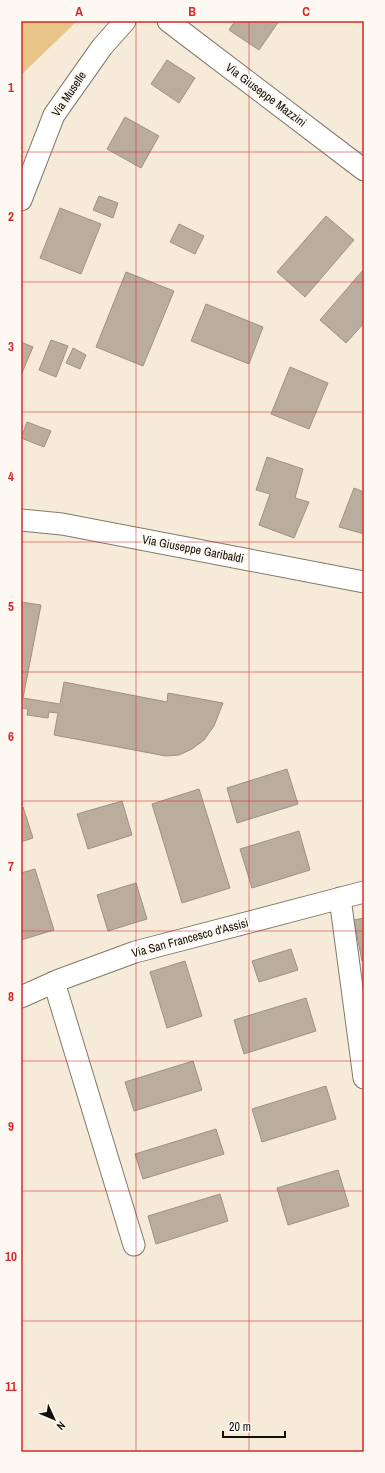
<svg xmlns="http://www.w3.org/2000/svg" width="385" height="1473" font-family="'Archivo Narrow',sans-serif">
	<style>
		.green { fill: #e7c589 }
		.building { fill: #bbad9e; stroke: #9f9183 }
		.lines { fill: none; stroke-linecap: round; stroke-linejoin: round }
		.street-casing { stroke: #827968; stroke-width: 23 }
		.street { stroke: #fff; stroke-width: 21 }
		.grid { fill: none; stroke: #d62828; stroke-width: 1; stroke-opacity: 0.55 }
		.labels { text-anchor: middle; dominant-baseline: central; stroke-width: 4; stroke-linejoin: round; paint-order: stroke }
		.street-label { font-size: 12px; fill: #120e08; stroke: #fdf9f2 }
		.neatline { fill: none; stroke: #d62828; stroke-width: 1.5 }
		.grid-label { font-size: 13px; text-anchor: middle; font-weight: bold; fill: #d62828 }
	</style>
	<rect width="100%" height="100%" fill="#f6ebd9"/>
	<path class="green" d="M21,21H77L21,75Z"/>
	<path class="building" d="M235,21H279L259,50L229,30Z
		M167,60L195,78L179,103L151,84Z
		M125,117L159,136L141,168L107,149Z
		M99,196L118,203L113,218L93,210Z
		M60,208L101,224L81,274L40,258Z
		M326,216L354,240L305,297L277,272Z
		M179,224L204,236L195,254L170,242Z
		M364,269V323L346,343L320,320Z
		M126,272L174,291L143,366L96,347Z
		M206,304L263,327L249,364L191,341Z
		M51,340L68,346L56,377L39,370Z
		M21,342L33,347L21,375Z
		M73,348L86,355L80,369L66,363Z
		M290,367L328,383L309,429L271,414Z
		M27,422L51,431L44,447L21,438Z
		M267,457L303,469L295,498L309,502L294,538L259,525L270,494L256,490Z
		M354,488L364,492V534L339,527Z
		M21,602L41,605L23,698L60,704L64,682L167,702L168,693L223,703L214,726L204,740L192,749L179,755L166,756L54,735L58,713L49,712L48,718L27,715L28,709L21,708Z
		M287,769L298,804L237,823L227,788Z
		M199,789L230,888L182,903L152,804Z
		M122,801L132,835L88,849L77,814Z
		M21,807H23L33,838L21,842Z
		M299,831L310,870L252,888L240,849Z
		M35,869L54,930L21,940V873Z
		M136,883L147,919L108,931L97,895Z
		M364,918V961H362L354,920Z
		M291,949L298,970L259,982L252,961Z
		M185,961L202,1016L167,1028L150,972Z
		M306,998L316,1031L244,1054L234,1020Z
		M193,1061L202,1090L134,1111L125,1082Z
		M326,1086L336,1119L262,1142L252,1109Z
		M216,1129L224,1154L143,1179L135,1154Z
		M338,1170L349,1206L288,1225L277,1188Z
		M220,1194L228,1221L156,1244L148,1216Z"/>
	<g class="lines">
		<defs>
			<path id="street" d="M168,21L364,170
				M21,200L54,115L102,47L125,21
				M21,520L62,524L364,582
				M340,898L364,1078
				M54,982L134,1245
				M21,997L59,980L135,952L364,892"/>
		</defs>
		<use href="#street" class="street-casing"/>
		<use href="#street" class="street"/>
	</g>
	<path class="grid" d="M136,21V1452M249,21V1452M21,152H364M21,282H364M21,412H364M21,542H364M21,672H364M21,801H364M21,931H364M21,1061H364M21,1191H364M21,1321H364"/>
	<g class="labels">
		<g class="street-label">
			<text transform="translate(69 94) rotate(-56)">Via Muselle</text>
			<text transform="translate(266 95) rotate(37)">Via Giuseppe Mazzini</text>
			<text transform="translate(193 549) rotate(11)">Via Giuseppe Garibaldi</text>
			<text transform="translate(190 938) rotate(-15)">Via San Francesco d'Assisi</text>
		</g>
	</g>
	<rect width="385" height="1473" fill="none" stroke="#fdf9f2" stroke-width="44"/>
	<g transform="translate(54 1419) rotate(134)" stroke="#fdf9f2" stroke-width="3" paint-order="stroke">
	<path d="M0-3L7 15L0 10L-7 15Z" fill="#120e08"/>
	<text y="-6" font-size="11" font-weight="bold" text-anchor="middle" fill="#120e08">N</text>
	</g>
	<path d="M223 1431v6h62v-6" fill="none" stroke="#120e08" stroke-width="2"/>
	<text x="229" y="1431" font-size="12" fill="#120e08" stroke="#fdf9f2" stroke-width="3" paint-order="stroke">20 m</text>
	<rect x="22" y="22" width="341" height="1429" class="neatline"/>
	<g class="grid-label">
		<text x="79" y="16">A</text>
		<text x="192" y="16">B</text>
		<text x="306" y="16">C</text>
		<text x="11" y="92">1</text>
		<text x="11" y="221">2</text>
		<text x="11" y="351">3</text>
		<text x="11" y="481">4</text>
		<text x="11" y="611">5</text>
		<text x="11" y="741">6</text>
		<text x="11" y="871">7</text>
		<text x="11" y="1001">8</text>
		<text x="11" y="1131">9</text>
		<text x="11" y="1261">10</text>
		<text x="11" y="1391">11</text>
	</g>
</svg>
